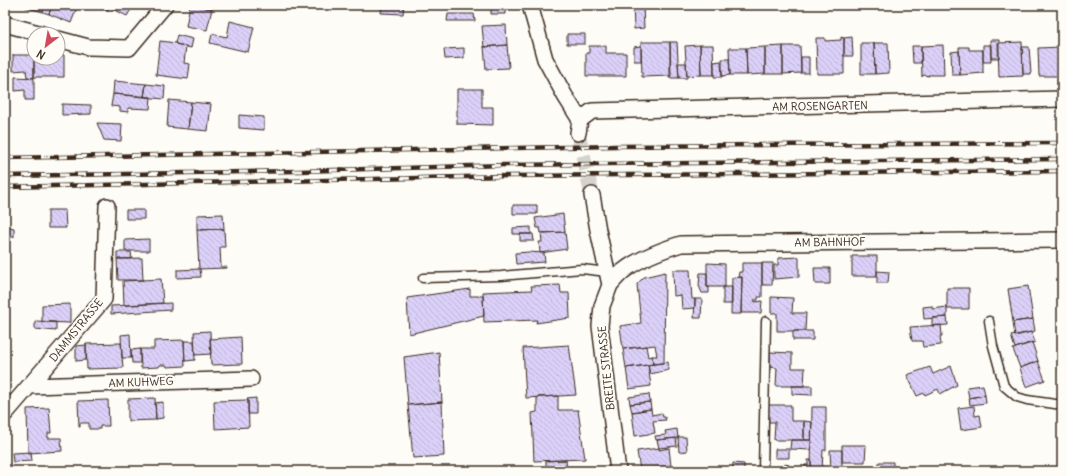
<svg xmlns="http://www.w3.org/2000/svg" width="1067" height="476" font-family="Delius,sans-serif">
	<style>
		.building { fill: url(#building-back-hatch); stroke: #3b2a1e }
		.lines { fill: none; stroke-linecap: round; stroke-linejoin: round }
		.minor-tunnel { stroke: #d6d2cc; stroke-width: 15; stroke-dasharray: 15 8; stroke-linecap: butt }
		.service-casing { stroke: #3b2a1e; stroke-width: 11 }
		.minor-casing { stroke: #3b2a1e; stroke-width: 18 }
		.service { stroke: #fdfcf7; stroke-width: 8 }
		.minor { stroke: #fdfcf7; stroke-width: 15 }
		.rail-casing { stroke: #3b2a1e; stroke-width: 4.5 }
		.rail { stroke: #fdfcf7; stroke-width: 3; stroke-dasharray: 9; stroke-linecap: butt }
		.labels { text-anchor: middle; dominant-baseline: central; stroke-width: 4; stroke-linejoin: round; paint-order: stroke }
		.street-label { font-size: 11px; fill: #3b2a1e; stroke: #fdfcf7 }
	</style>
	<defs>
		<pattern id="building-back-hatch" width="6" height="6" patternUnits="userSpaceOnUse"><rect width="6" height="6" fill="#dbd0f8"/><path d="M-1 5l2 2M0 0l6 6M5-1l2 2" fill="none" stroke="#bdb3d4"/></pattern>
	</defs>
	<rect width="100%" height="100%" fill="#fdfcf7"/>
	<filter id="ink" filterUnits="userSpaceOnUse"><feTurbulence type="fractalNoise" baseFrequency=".025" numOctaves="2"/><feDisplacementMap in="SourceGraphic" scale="8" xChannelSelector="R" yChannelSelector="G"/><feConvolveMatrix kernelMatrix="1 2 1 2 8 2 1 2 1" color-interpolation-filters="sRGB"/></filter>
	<g filter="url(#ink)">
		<path class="building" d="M25,5H45L43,12L25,7Z
			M45,5H52L49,14L43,12Z
			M52,5H78L71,23L49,14Z
			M98,5H111L108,10Z
			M111,5H137L135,8L133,6L127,16L109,7Z
			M190,5L212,9L207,30L186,26Z
			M193,5H213L212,9Z
			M382,5H404L403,14L381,13Z
			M491,5H505V14H491Z
			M633,5H643L644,28L634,29Z
			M448,14H474L475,21H447Z
			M230,21L254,27L248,52L210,43L212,34L227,37Z
			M506,25L507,45L484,47L482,26Z
			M567,34H585V44H567Z
			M177,35L193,39L191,48L176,44L175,43Z
			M841,37L844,38V74H817L816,38H825V41L841,40Z
			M852,37L853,56H844V38Z
			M990,40H999V58H991Z
			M160,41L176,43V44L186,46L184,63L190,64L188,79L156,75Z
			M641,42H670L671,76L642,77Z
			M670,42H677L679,78H670Z
			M1022,42L1023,76L999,77L998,43Z
			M861,43H874L875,74H861Z
			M874,43H888L889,73L875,74Z
			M507,45L509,68L486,69L484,47Z
			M700,45L701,75L687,76L685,46Z
			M700,45H713L714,75H701Z
			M943,45L944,75H928L929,76L923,75L922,77L921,46Z
			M983,45H991V62H983Z
			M589,46H606V53H626V76H586V53H589Z
			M641,46V61H634V47Z
			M783,46V74H765V47Z
			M783,46H800L801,73L783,74Z
			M912,46H921V63H913Z
			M765,47V74L747,75L746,48Z
			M959,47H969V50H983V74V73L960,75Z
			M1022,47H1029L1031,74H1023Z
			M1062,47V76H1039L1038,48Z
			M464,48V58L445,59L444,49Z
			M729,48H746L747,75H730Z
			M959,51L960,75H952L951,52Z
			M13,55H34V78L27,77L26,70L13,71Z
			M34,55V58H58V55H64V77H34Z
			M801,57H809V73H801Z
			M722,59H729L730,75L722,76Z
			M721,61L722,77H714V62Z
			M678,63H686L687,78H679Z
			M15,77L34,78V100H25V90L15,91Z
			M114,81L146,84L144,97L113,94Z
			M146,84L165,86L164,99L144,97Z
			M457,89H482V107H493V125L457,124Z
			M113,94L151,97L150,109L128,108V112L120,111V107L111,106Z
			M169,100L191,102L188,129L167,127Z
			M191,102L211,104L208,131L188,129Z
			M62,104L91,105V114L62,115Z
			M239,115L264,117V130L239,128Z
			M97,123L122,124L121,141L104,140Z
			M513,205H537V214H513Z
			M48,210H65L66,228H48Z
			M126,210H144V219H126Z
			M223,214L224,229L197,230V215Z
			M563,214L565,232L541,233L540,228H537L535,218Z
			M5,226L14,228V237H5Z
			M531,227V234H513V228Z
			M224,229L225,247H220L221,267H227V268L199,269L197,230Z
			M565,232L567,249L540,253L539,242H542L541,233Z
			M520,234H533L534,241H520Z
			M149,239V251H125V240Z
			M117,252H131L132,259H117Z
			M529,252L544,253L545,262L516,264L515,253Z
			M852,256H877V276H852Z
			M799,257V277L774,279V265H778V258Z
			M142,258L143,280H118L117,259Z
			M707,263L725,264V287H707Z
			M742,263H762V297H758V300H754L755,302L762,301L761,313H741L742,277H738L739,272H742Z
			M762,263H773L772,285H762Z
			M814,268H830V284H815Z
			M200,269L201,277L177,278V270Z
			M673,270H690L692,299H695V308L682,309L681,295L674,296Z
			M877,271L889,272L888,283H877Z
			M665,272L664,363L653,364L652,356H657L655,345L623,349L620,326L641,323L637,284L644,277Z
			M700,273H707V287H709V293H702L699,286Z
			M742,277L741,314H731L732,278Z
			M161,279L163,303L124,305L123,281Z
			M560,285L561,293H569L570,318L536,323L537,320L484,322L483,292L532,290L531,286Z
			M1028,286L1033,319L1013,322L1008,289Z
			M723,287H732V304H723Z
			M947,288H969V309H947Z
			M470,289V296H483L484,316L409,334L407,298Z
			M771,297L793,298L792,313H806L805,331H777V313H771Z
			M695,299H702L701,318H694Z
			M171,303V310L111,314V306Z
			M70,304V323L42,322V305Z
			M932,306V309L947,307V317L924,319L923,307Z
			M947,317L948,325L932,326V318Z
			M1033,319L1035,331L1015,336L1013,322Z
			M35,321L56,322V331L35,329Z
			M941,325L942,336H940L941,345L923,347L922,341H912L910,327Z
			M210,331L211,354L195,355L194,332Z
			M793,331H813V340H793Z
			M1031,332L1035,342L1015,348L1011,336Z
			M130,334L131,358H122L121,335Z
			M241,337L242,364L211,365L210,339Z
			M184,340L185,366L167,367L166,365H160L159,367L141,368L140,349H154V341Z
			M184,341H194L195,360L185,361Z
			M1032,342L1038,361L1020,368L1013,349Z
			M121,343L123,368L87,369L86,344Z
			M86,345V360L76,361V346Z
			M569,345L576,395L526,398L523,348Z
			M646,346L648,357L652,356L653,364L626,368L623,349Z
			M140,349V363H132L131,350Z
			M439,352L442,402L408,405L404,357Z
			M770,352L792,353V368H805L804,386H776L777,368L770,367Z
			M1060,352H1062V373H1059Z
			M1038,361L1045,380L1026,387L1020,368Z
			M668,362L669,370L650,374L648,365Z
			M648,365L651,386L629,389L626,368Z
			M951,366L957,385L940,394L938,389L925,395L924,393L917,396L907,375L930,367L933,374Z
			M983,385L985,395L969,398L967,387Z
			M792,386H812V395L792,394Z
			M649,394L650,402L630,404L629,397Z
			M985,395L986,403L970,405L969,398Z
			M558,396V410H578L585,459L534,461L532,413L537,412V397Z
			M155,398L156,420L128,421V399Z
			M256,398V414H248V400L247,399Z
			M108,400L109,426H100V429H89V423H80V427H79L78,401Z
			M248,400L249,427L215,429L214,401Z
			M163,402V418L156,419L155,403Z
			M442,402L444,456L413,458L408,405Z
			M650,402L651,409L632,412L630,404Z
			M768,405H791V421H804V440H774L775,422H768Z
			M974,406L975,416L980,415L982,427L961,430L958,408Z
			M812,407H826V450H823L822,471H811Z
			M49,408L51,433H48V438H61L62,451L28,453L27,409Z
			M651,409L652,415L662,413L663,417H665L666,420L653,421L655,433L635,436L632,412Z
			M804,421L812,422L811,440H804Z
			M677,429L678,438L656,440L655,436L666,435L665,431Z
			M678,437H686L687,451L679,452Z
			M676,438L677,446L659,448L657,440Z
			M791,440H811V450L790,449Z
			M842,445H866L865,462H842Z
			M659,448V450L669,448L671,466L640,470L637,451Z
			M775,449H789V458H775Z
			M830,450H842V471H831Z
			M31,452L32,461L13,462L12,453Z
			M566,460L567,471H546V461Z
			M808,460H811V471H805V465H808Z
			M879,462H893V471H879Z
			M733,463L744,464V471H733Z
			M785,464L789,465V471H784Z
			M661,468V471H647V469Z"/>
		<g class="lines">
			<path class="minor-tunnel" d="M578,133L592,195"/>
			<defs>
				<path id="service" d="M423,278L501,276L582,269L607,272
					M989,321L993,346L1004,386L1017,397L1027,400L1062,405
					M763,471L766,321"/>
				<path id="minor" d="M530,5L545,59L565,96L580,120L578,133
					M5,24L42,34
					M58,39L88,47L129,48L165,5
					M580,120L592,111L1062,99
					M592,195L598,230L610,285L602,306L600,326L618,471
					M610,285C615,279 620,273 626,269C642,257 662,250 681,244L1062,240
					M30,386L251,379
					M5,414L104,299L107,206"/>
			</defs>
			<use href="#service" class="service-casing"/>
			<use href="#minor" class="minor-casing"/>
			<use href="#service" class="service"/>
			<use href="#minor" class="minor"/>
			<defs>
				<path id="rail" d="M5,158L616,146L1062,143
					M5,176L300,171L505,165L1062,159
					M5,187L509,176L1062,171"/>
			</defs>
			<use href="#rail" class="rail-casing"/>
			<use href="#rail" class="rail"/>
		</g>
	</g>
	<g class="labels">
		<g class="street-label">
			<text transform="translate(820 106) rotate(-1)">AM ROSENGARTEN</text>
			<text transform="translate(830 242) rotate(-1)">AM BAHNHOF</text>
			<text transform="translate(76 330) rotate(-51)">DAMMSTRASSE</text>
			<text transform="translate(606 368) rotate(-96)">BREITE STRASSE</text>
			<text transform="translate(141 382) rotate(-2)">AM KUHWEG</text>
		</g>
	</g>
	<rect width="1067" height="476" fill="none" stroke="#fdfcf7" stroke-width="20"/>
	<rect x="10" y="10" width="1047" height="456" fill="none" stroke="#3b2a1e" stroke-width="1.5" filter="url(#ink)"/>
	<g transform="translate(46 46) rotate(211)"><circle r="19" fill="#fdfcf7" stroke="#afa8a0"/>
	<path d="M0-3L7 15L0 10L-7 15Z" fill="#d1495b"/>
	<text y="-6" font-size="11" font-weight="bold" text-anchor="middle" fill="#3b2a1e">N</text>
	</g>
</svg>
